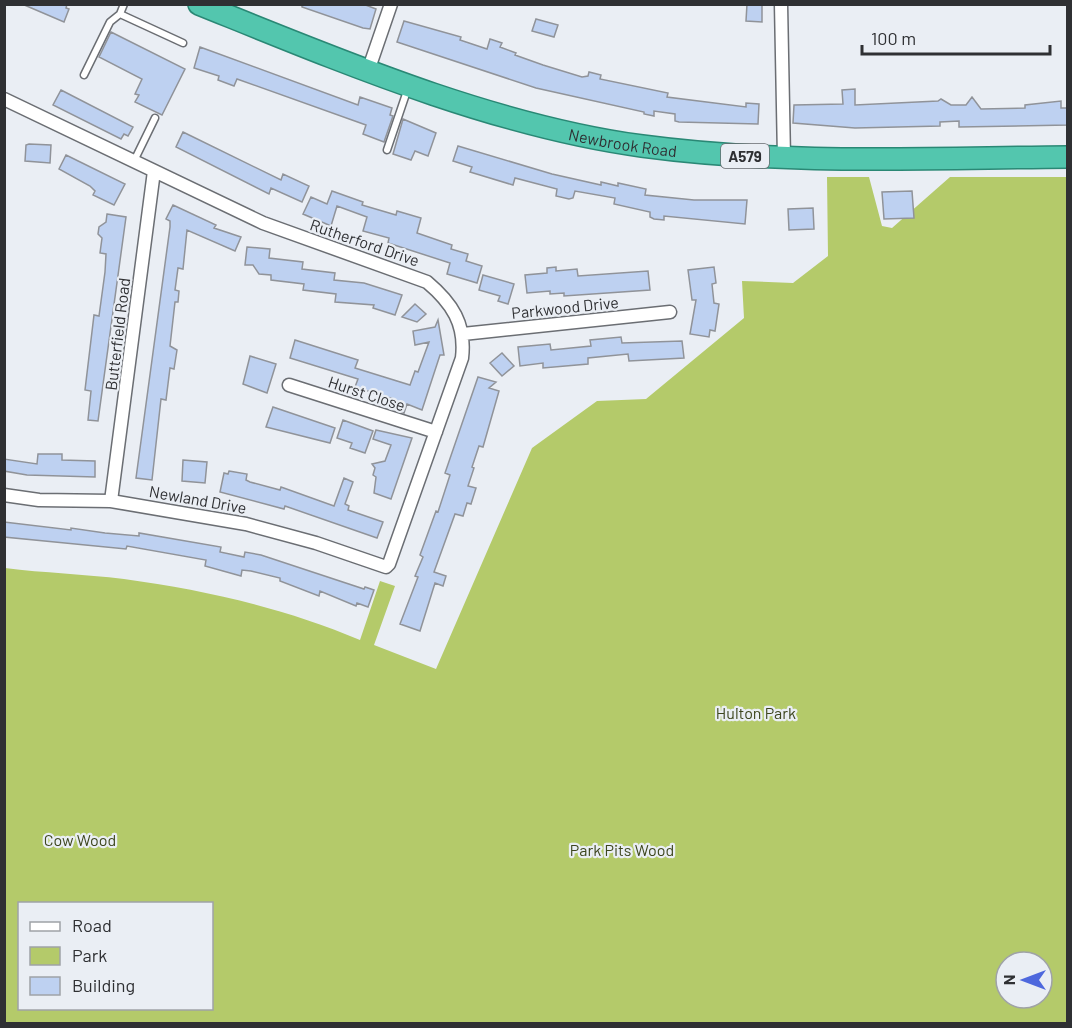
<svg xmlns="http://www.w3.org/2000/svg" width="1072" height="1028" font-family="Barlow,sans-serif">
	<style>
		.green { fill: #b4ca6a; fill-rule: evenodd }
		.building { fill: #bed1f1; stroke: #909399; stroke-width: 1.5 }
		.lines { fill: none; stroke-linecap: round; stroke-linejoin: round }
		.service-casing { stroke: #6b6e73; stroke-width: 9 }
		.minor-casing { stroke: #6b6e73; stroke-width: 15 }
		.trunk-casing { stroke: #2a8875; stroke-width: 24 }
		.service { stroke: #fff; stroke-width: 6 }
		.minor { stroke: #fff; stroke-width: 12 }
		.trunk { stroke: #53c6ae; stroke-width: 21 }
		.labels { text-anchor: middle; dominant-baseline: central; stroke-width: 4.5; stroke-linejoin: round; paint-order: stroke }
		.shield { fill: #eaeef4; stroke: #67696d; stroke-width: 1.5 }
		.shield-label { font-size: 15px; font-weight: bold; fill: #2f3033 }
		.street-label { font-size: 16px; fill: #2f3033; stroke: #eaeef4 }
		.park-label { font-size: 16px; fill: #3d461e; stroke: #eaeef4 }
	</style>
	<rect width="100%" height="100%" fill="#eaeef4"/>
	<path class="green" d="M827,177H869L882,226L892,228L950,177H1067V1023L5,1024V568C44,573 84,574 124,579C205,590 284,608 360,640L380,581L395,586L374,645L436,669L532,448L597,401L646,399L744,318L742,281L793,283L828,256ZM20,904H212V1008H20ZM1006,962H1042V998H1006Z"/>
	<path class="building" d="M22,4H67L66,8L69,9L64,22Z
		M302,4H363L376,9L370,29L363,28L302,7Z
		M747,4H762V22L746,21Z
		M536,19L558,25L554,37L532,31Z
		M404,21L461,37L460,40L487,49L490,39L502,43L500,47L516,53L515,55L543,65L582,77L588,76L589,72L601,75L600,79L668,93L667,97L746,107V103L759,104L758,124L679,122L675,121V114L654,111V116L644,114V112L536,88L397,42Z
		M111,32L185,69L162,115L135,102L139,95L135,94L142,79L99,57Z
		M200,47L358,105L360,97L392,108L390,115L393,116L384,142L363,134L366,125L237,79L234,86L218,80L219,76L194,68Z
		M855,89V105L938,101L941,99L951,105H966L972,97L981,109L1025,108V105L1061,101V108H1068V125L959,127V121L940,122V126L855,128L793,123L794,105L843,104L842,90Z
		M61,90L133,127L128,136L124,134L121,139L53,105Z
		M403,119L436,133L428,156L415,151L411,160L393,154Z
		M183,132L281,180L283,174L309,186L302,202L271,188L269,194L176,147Z
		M29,144L51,145L50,163L25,161L26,145Z
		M458,146L552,174L601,185V182L618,186V183L646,189L645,195L694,200H747L745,224L664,216V220L654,219L650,217V212L614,204L615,198L575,191L573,198L569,199L556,196L557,189L515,178L513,185L470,172L472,167L453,161Z
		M66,155L125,184L114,205L93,195L95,191L90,186L59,169Z
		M332,191L363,202L362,205L396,215L397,211L421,218L417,233L452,245L451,249L468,254L466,261L482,266L477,283L447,274L450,263L388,243L389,238L363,231L367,217L337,206L331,226L303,214L311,197L327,204Z
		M912,191L914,218L884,219L882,192Z
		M173,205L216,225L214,228L241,237L235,251L187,230L183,269L178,268L175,290L179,291L178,302H175L170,346L177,350L174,369L170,368L166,400L161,399L152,480L136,478L170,227V221L166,219Z
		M813,208L814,229L789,230L788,209Z
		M107,214L126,217L98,421L88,420L91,391L85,390L94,315L99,316L105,272L106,254L100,253L102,238L98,234L99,227L106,222Z
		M247,247L270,249L269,258L303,262L302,269L335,273L334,280L364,283L402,295L395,315L373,308L374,305L335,302L336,294L303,290L304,284L271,280V275L259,274L253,265H245Z
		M556,267V271L577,269L578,276L648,271L650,290L564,296V293L550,294V291L527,293L525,275L547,273V268Z
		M714,267L716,283L712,284L714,303L719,304L715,331L710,330L709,337L690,334L696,300H692L688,270Z
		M483,275L514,284L508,304L498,301L500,296L479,290Z
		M415,304L426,314L417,322L402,317Z
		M438,320L444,355H440L422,410L407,404L404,413L401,412L393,399L355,387L358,379L290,358L295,340L358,360L355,368L410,385L415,371L418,372L429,342L415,345L413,331L435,327Z
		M621,337L622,343L682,341L684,358L629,361L628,354L588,358V364L543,368V363L520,366L518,347L550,344L551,350L591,346L590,340Z
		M502,353L514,366L502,376L490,363Z
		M250,356L276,364L267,393L243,384Z
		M478,377L496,382L489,388L499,391L483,447L479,446L472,467L474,468L468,486L476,488L471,504L467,503L463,516L455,514L434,572L446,576L443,586L435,583L420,631L400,624L418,577L415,576L423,557L420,555L436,511L438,512L450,475L445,473Z
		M273,407L335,428L330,443L266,427Z
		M343,420L373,431L365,453L350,448L352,443L337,438Z
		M376,430L412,438L391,499L374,493L376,477L373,475L375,468L372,464L385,461L391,445L373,439Z
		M38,454H62V460L95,461V477L27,475L4,471V459L37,464Z
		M183,460L207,462L205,483L182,481Z
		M229,471L247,474L246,480L250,482L280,490L281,487L334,506L344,478L353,482L345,504L349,506L348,510L383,522L377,538L285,506L284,509L220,492L224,473L228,474Z
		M4,522L71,530V528L105,533L139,536V533L221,547L220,552L244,557L245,552L261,555L364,589L365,587L374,590L368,607L357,603L356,606L320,591L319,596L280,581V578L251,571L242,570L241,576L205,566L206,560L127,546L126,549L4,537Z"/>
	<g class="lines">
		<defs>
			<path id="service" d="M120,14L183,43
				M84,75L110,22L120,14L124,4
				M387,150L408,88
				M134,161L155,118"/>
			<path id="minor" d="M781,4L784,158
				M368,71L391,4
				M4,99L263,223L427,282C452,303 466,324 462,358L389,564L386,567L316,543L246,524L111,501L39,500L4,495
				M463,334L670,312
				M289,385L436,432
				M111,501L154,171"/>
			<g id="trunk">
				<path id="s1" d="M199,4C338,60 493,126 642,146C783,165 926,158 1068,157"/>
			</g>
		</defs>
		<use href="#service" class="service-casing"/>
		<use href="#minor" class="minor-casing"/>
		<use href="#trunk" class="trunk-casing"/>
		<use href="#service" class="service"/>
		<use href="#minor" class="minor"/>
		<use href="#trunk" class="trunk"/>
	</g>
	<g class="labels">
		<rect class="shield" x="721" y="144" width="48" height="24" rx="4.5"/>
		<g class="shield-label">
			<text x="745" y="156">A579</text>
		</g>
		<g class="street-label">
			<text stroke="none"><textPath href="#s1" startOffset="447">Newbrook Road</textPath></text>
			<text transform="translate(365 242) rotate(19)">Rutherford Drive</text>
			<text transform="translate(565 307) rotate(-6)">Parkwood Drive</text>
			<text transform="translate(117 334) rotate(-83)">Butterfield Road</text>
			<text transform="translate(367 393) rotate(18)">Hurst Close</text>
			<text transform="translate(198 499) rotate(10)">Newland Drive</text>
		</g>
		<g class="park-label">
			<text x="756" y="712">Hulton Park</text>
			<text x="80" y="839">Cow Wood</text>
			<text x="622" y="849">Park Pits Wood</text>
		</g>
	</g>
	<rect width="1072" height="1028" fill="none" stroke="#2f3033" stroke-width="12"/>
	<rect x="18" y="902" width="195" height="108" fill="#eaeef4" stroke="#9fa2a7" stroke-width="1.5"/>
	<rect x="30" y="922" width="30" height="9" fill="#ffffff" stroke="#9fa2a7" stroke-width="1.5"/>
	<text x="72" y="932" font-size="18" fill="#2f3033">Road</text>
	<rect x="30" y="947" width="30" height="18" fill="#b4ca6a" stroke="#9fa2a7" stroke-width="1.5"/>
	<text x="72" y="962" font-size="18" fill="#2f3033">Park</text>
	<rect x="30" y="977" width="30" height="18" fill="#bed1f1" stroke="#9fa2a7" stroke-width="1.5"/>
	<text x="72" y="992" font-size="18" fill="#2f3033">Building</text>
	<g transform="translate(1024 980) rotate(270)"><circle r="28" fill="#eaeef4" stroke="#9fa2a7" stroke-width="1.5"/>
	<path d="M0-4.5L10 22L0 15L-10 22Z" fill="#4e68dd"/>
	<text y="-9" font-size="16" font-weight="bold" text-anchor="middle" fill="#2f3033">N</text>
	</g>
	<path d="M862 45v9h188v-9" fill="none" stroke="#2f3033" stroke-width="3"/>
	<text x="871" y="45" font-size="18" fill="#2f3033" stroke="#eaeef4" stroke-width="4.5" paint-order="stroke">100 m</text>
</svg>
